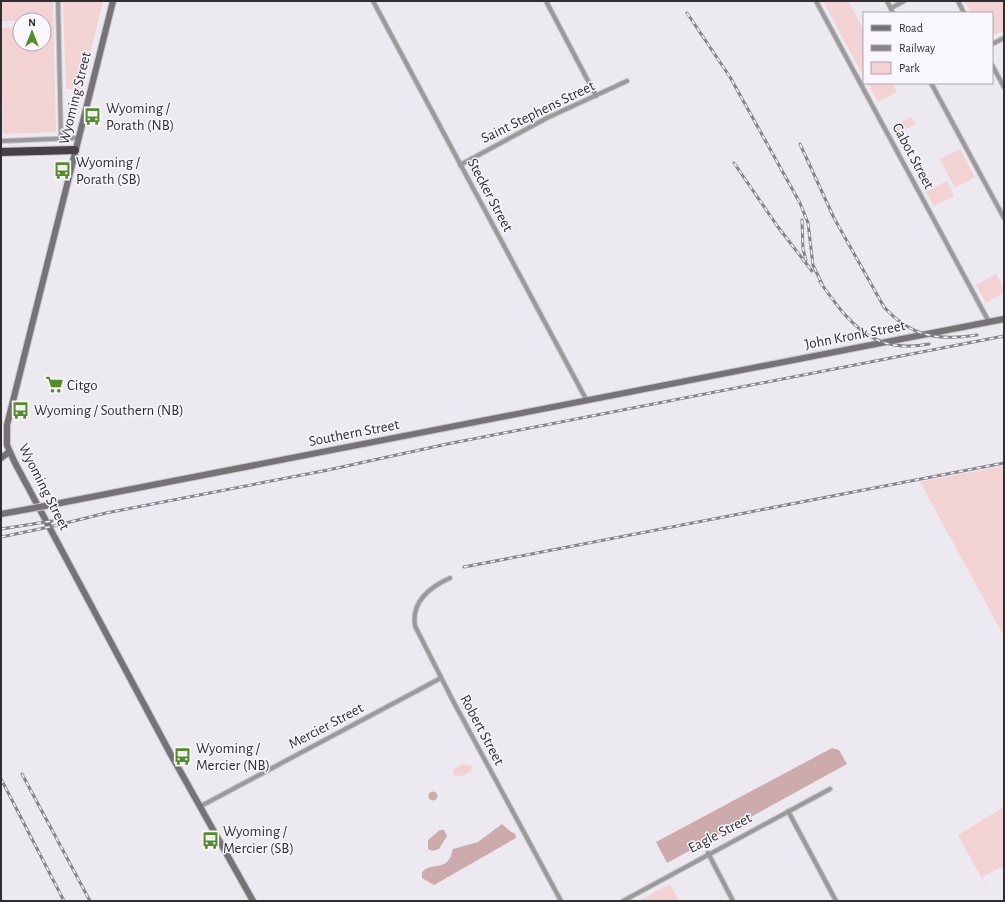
<svg xmlns="http://www.w3.org/2000/svg" width="1005" height="902" font-family="'Alegreya Sans',sans-serif">
	<style>
		.green { fill: #f2d2d2 }
		.forest { fill: #cdaaab }
		.lines { fill: none; stroke-linecap: round; stroke-linejoin: round }
		.street-casing { stroke: #cac7ce; stroke-width: 6 }
		.secondary-casing { stroke: #cac7ce; stroke-width: 8 }
		.highway-casing { stroke: #cac7ce; stroke-width: 10 }
		.street { stroke: #9c999b; stroke-width: 4 }
		.secondary { stroke: #777275; stroke-width: 6 }
		.highway { stroke: #474044; stroke-width: 8 }
		.rail-casing { stroke: #868488; stroke-width: 3 }
		.rail { stroke: #faf6fe; stroke-width: 1.5; stroke-dasharray: 4.5; stroke-linecap: butt }
		.secondary-bridge-casing { stroke: #cac7ce; stroke-width: 8; stroke-linecap: butt }
		.secondary-bridge { stroke: #777275; stroke-width: 6 }
		.labels { text-anchor: middle; dominant-baseline: central; stroke-width: 3; stroke-linejoin: round; paint-order: stroke }
		.street-label { font-size: 15px; fill: #2f2e31; stroke: #faf6fe }
		.poi-label { font-size: 15px; fill: #2f2e31; stroke: #faf6fe; text-anchor: start }
	</style>
	<rect width="100%" height="100%" fill="#ece9f0"/>
	<path class="green" d="M1,1H53L56,132L3,134L1,28L20,27V44H44V20L1,21Z
		M63,1H103L81,89H66Z
		M823,1H848L864,30V71L861,72Z
		M964,1H1004V30L992,36V13H971Z
		M868,83H892L897,92L878,102Z
		M911,117L915,124L896,134L892,127Z
		M960,149L975,177L955,188L940,159Z
		M947,181L954,196L934,206L926,192Z
		M996,274L1004,289V293L986,303L976,285Z
		M1004,466V636L920,482Z
		M463,764L472,766L471,771L465,775L455,776L452,770Z
		M1004,807V866L982,877L994,901L958,835Z
		M670,884L679,901H638Z"/>
	<path class="forest" d="M832,748L839,750L847,764L667,863L656,842Z
		M428.5 796a4.5 4.5 0 1 1 9 0a4.5 4.5 0 1 1-9 0Z
		M502,824L510,831L515,834L516,838L434,885L422,878V872C435,860 447,874 453,849L478,842Z
		M440,830H444L447,836L439,849L433,851L428,849V840Z"/>
	<g class="lines">
		<defs>
			<path id="street" d="M58,1L61,139
				M373,1L587,401
				M546,1L596,96
				M816,1L989,322
				M887,1L893,13
				M958,1L964,13
				M891,8L904,1
				M992,44L1004,38
				M992,65L1004,87
				M931,83L1004,218
				M1,141L78,138
				M460,165L547,118L627,81
				M450,578C430,587 411,601 415,626L452,699L561,901
				M201,806L441,678
				M788,811L836,901
				M708,853L733,901
				M623,901L830,789"/>
			<path id="secondary" d="M113,1L7,425V445L14,461L170,753L253,901
				M1,458L9,452
				M50,505L1004,319
				M1,514L29,509"/>
			<path id="highway" d="M1,152L75,150"/>
		</defs>
		<use href="#street" class="street-casing"/>
		<use href="#secondary" class="secondary-casing"/>
		<use href="#highway" class="highway-casing"/>
		<use href="#street" class="street"/>
		<use href="#secondary" class="secondary"/>
		<use href="#highway" class="highway"/>
		<defs>
			<path id="rail" d="M687,13L730,77L800,203L808,223L813,265L823,286
				M800,144L834,218L884,307C911,337 939,341 977,335
				M734,163L778,227L812,271
				M802,220L803,249L806,260
				M820,282C849,323 873,355 929,344
				M1,529L52,521
				M1,537L54,526L106,513L328,470L447,444L1004,336
				M464,567L1004,463
				M22,774L90,901
				M1,779L64,901"/>
		</defs>
		<use href="#rail" class="rail-casing"/>
		<use href="#rail" class="rail"/>
		<defs>
			<path id="secondary-bridge" d="M29,509L50,505"/>
		</defs>
		<use href="#secondary-bridge" class="secondary-bridge-casing"/>
		<use href="#secondary-bridge" class="secondary-bridge"/>
	</g>
	<defs>
		<symbol id="bus-bare" viewBox="-9 -9 18 18"><path d="M-5-6H5V4H4V6H2V4H-2V6H-4V4H-5ZM-3.5-4V0h7V-4ZM-3.5 1.2v1.5H-2V1.2ZM2 1.2v1.5H3.5V1.2Z" fill="#558d28" stroke="#faf6fe" stroke-width="2.5" paint-order="stroke"/></symbol>
		<symbol id="supermarket-bare" viewBox="-9 -9 18 18"><path d="M-6-5.5h2.5l.6 2H6L4.5 2H-2.5L-4.4-4H-6ZM-1.5 3.2a1.3 1.3 0 1 0 .1 0ZM3 3.2a1.3 1.3 0 1 0 .1 0Z" fill="#558d28" stroke="#faf6fe" stroke-width="2.5" paint-order="stroke"/></symbol>
	</defs>
	<g fill-rule="evenodd">
		<use href="#bus-bare" x="80" y="104" width="25" height="25"/>
		<use href="#bus-bare" x="50" y="158" width="25" height="25"/>
		<use href="#supermarket-bare" x="42" y="372" width="25" height="25"/>
		<use href="#bus-bare" x="8" y="398" width="25" height="25"/>
		<use href="#bus-bare" x="170" y="744" width="25" height="25"/>
		<use href="#bus-bare" x="198" y="828" width="25" height="25"/>
	</g>
	<g class="labels">
		<g class="street-label">
			<text transform="translate(75 98) rotate(-76)">Wyoming Street</text>
			<text transform="translate(538 112) rotate(-26)">Saint Stephens Street</text>
			<text transform="translate(913 156) rotate(62)">Cabot Street</text>
			<text transform="translate(490 195) rotate(62)">Stecker Street</text>
			<text transform="translate(855 335) rotate(-11)">John Kronk Street</text>
			<text transform="translate(354 433) rotate(-11)">Southern Street</text>
			<text transform="translate(44 487) rotate(63)">Wyoming Street</text>
			<text transform="translate(326 726) rotate(-28)">Mercier Street</text>
			<text transform="translate(482 730) rotate(62)">Robert Street</text>
			<text transform="translate(720 833) rotate(-28)">Eagle Street</text>
		</g>
		<g class="poi-label">
			<text x="106" y="108">Wyoming /<tspan x="106" dy="17">Porath (NB)</tspan></text>
			<text x="76" y="162">Wyoming /<tspan x="76" dy="17">Porath (SB)</tspan></text>
			<text x="67" y="385">Citgo</text>
			<text x="34" y="410">Wyoming / Southern (NB)</text>
			<text x="196" y="748">Wyoming /<tspan x="196" dy="17">Mercier (NB)</tspan></text>
			<text x="223" y="831">Wyoming /<tspan x="223" dy="17">Mercier (SB)</tspan></text>
		</g>
	</g>
	<rect width="1005" height="902" fill="none" stroke="#2f2e31" stroke-width="4"/>
	<rect x="863" y="12" width="130" height="72" fill="#faf6fe" stroke="#a9a6ac"/>
	<rect x="871" y="25" width="20" height="6" fill="#777275" stroke="#a9a6ac"/>
	<text x="899" y="32" font-size="12" fill="#2f2e31">Road</text>
	<rect x="871" y="45" width="20" height="6" fill="#868488" stroke="#a9a6ac"/>
	<text x="899" y="52" font-size="12" fill="#2f2e31">Railway</text>
	<rect x="871" y="62" width="20" height="12" fill="#f2d2d2" stroke="#a9a6ac"/>
	<text x="899" y="72" font-size="12" fill="#2f2e31">Park</text>
	<g transform="translate(32 32)"><circle r="19" fill="#faf6fe" stroke="#a9a6ac"/>
	<path d="M0-3L7 15L0 10L-7 15Z" fill="#558d28"/>
	<text y="-6" font-size="11" font-weight="bold" text-anchor="middle" fill="#2f2e31">N</text>
	</g>
</svg>
